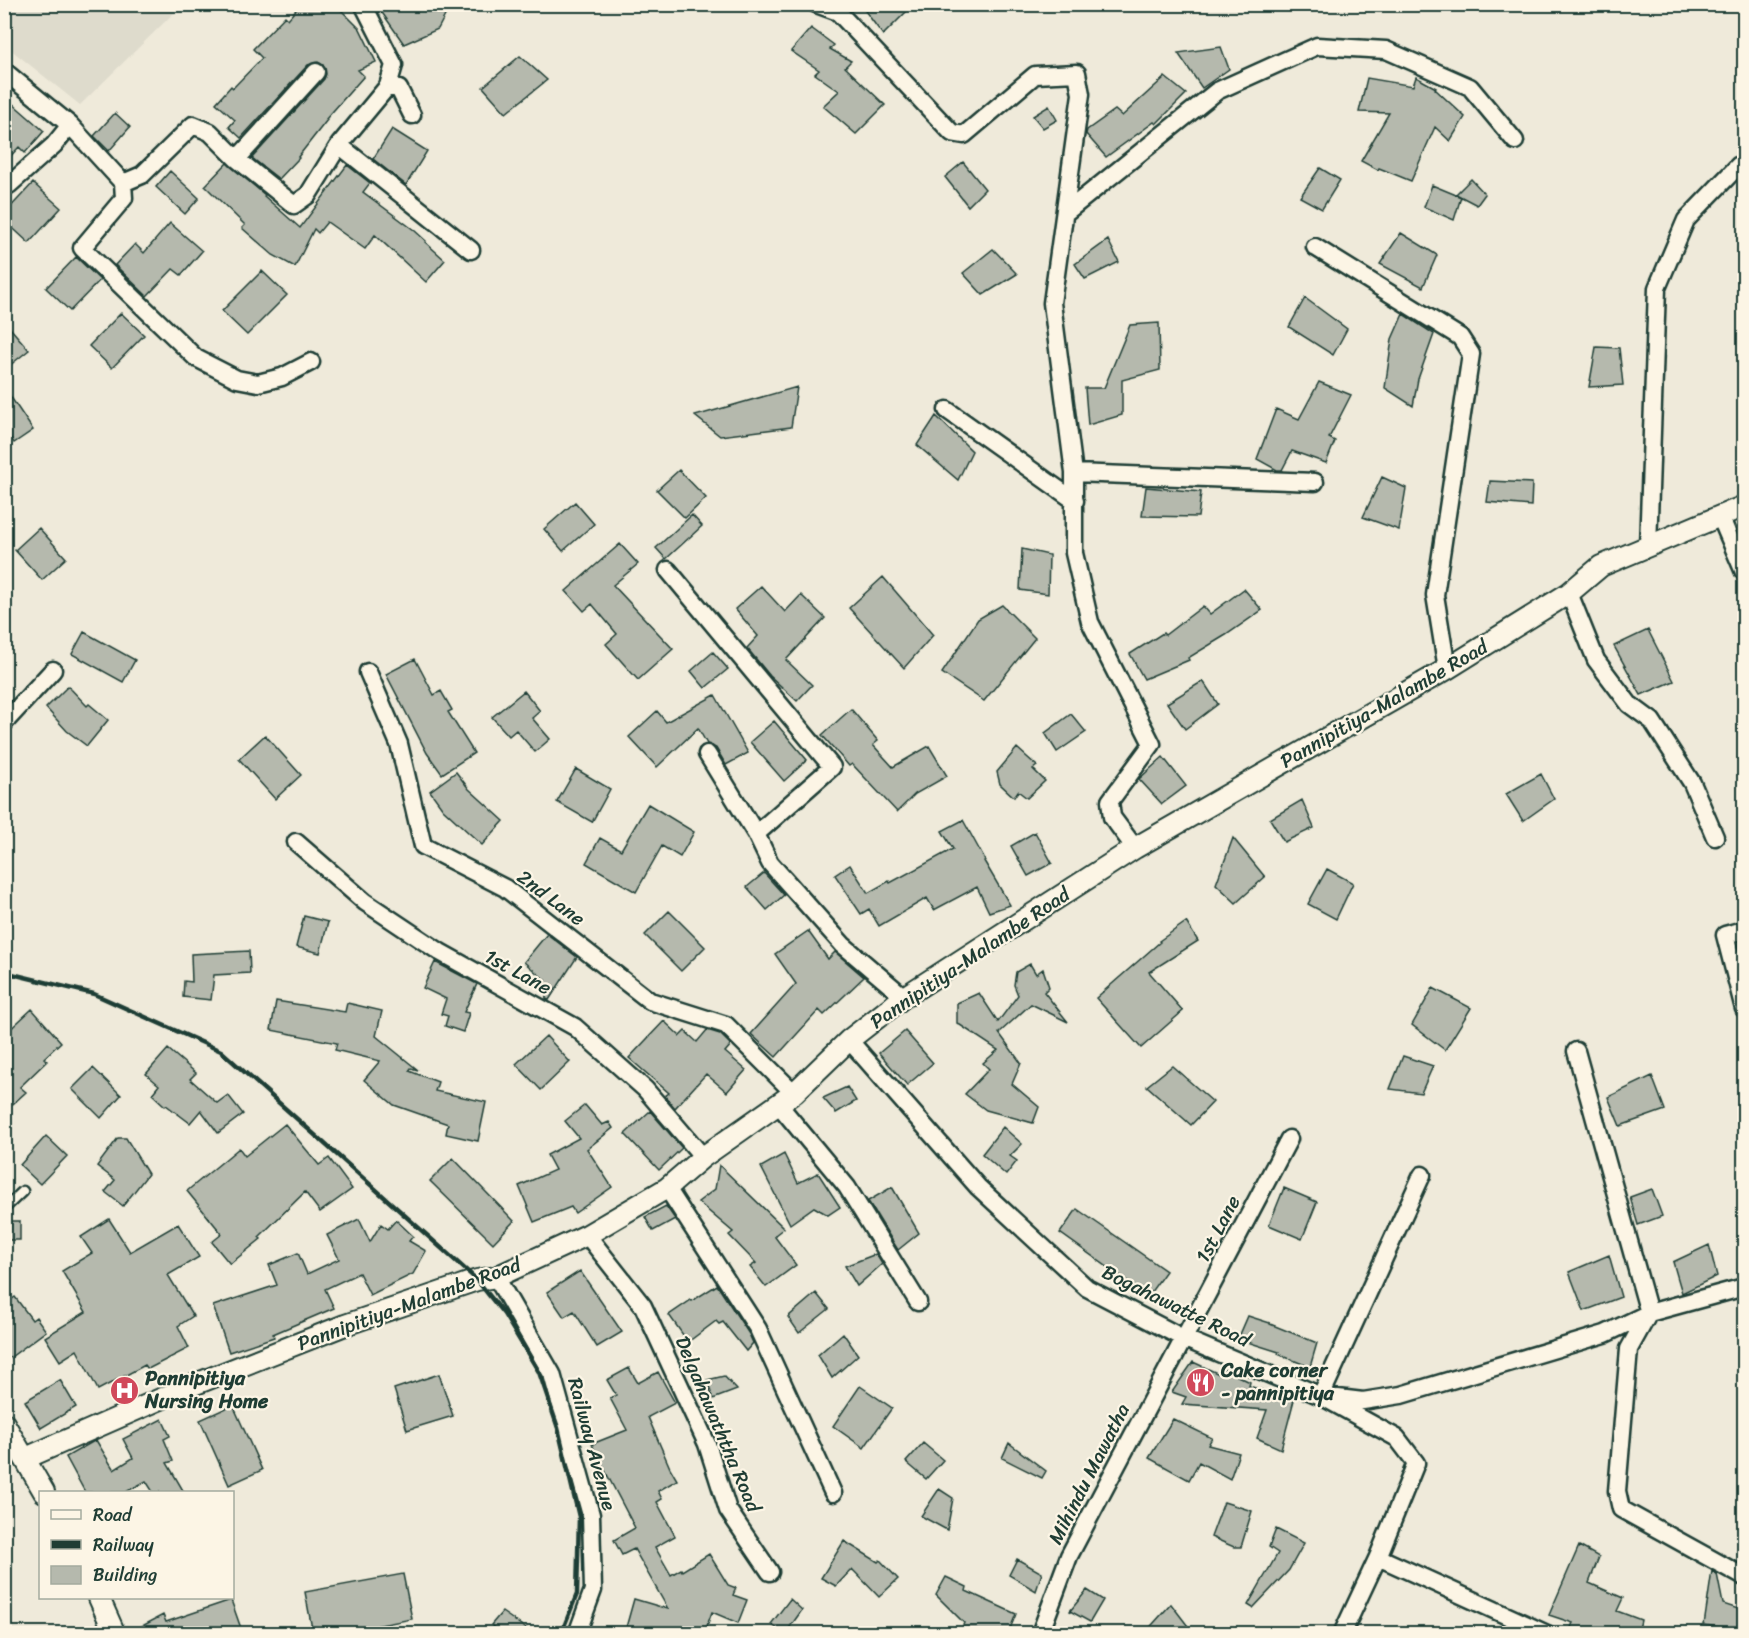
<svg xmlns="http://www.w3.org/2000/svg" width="1749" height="1638" font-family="Sriracha,sans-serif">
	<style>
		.built { fill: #dedbcc }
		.building { fill: #b5b9ad; stroke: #1f3d34; stroke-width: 1.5 }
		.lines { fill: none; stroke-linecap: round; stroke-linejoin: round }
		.service-casing { stroke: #1f3d34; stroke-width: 13 }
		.minor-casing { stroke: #1f3d34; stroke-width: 21 }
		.tertiary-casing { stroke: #1f3d34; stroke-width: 24 }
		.service { stroke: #fcf5e5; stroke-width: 8 }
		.minor { stroke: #fcf5e5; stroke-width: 16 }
		.tertiary { stroke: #fcf5e5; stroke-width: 20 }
		.rail { stroke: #1f3d34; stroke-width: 4.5 }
		.labels { text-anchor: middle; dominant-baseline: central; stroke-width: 4.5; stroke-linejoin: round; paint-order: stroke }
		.street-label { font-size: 20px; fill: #1f3d34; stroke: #fcf5e5 }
		.poi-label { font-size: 20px; font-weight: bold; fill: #1f3d34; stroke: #fcf5e5; text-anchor: start }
	</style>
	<rect width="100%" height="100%" fill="#efeada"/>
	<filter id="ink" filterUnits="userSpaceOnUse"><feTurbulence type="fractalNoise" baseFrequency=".0167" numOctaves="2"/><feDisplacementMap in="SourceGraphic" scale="12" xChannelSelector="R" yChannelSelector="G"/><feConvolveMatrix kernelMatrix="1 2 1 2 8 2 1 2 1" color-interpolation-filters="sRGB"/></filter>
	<g filter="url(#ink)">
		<path class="built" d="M4,5L5,4L182,5L80,105L5,45Z"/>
		<path class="building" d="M301,4H335L360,29L376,62L358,70L364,76L326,119L327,120L298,157L299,158L279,179L252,158L324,79L326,74L323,65L318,62L308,65L241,138L229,127L235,120L216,103L231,86L233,88L262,58L253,49L285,16L288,19Z
			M376,4H439L449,8L438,29L404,44Z
			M860,4H914L883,35Z
			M811,28L834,45L830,49L851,61L845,67L885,105L856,134L823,106L839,91L815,74L819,70L791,51Z
			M1221,47L1229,69L1202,88L1178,53Z
			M520,56L547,80L506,113L483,87Z
			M1165,77L1186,94L1156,124L1154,122L1106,157L1086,134L1087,130L1115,110L1122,116Z
			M1416,77L1436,88L1435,89L1465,117L1450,141L1435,127L1411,181L1379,168L1378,170L1361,161L1389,113L1359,112L1367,78L1413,86Z
			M4,96L44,131L25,153L19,147L4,163Z
			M1049,106L1057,120L1043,128L1033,116Z
			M115,113L130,127L109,151L94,136Z
			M392,129L427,151L406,185L373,159Z
			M963,162L985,189L968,206L945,177Z
			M227,163L265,195L264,196L300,228L347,165L370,183L363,192L414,230L426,241L425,242L445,260L426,282L375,235L365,249L327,222L318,233L314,229L295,267L273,255L242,228L245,225L205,186Z
			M1320,168L1340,180L1322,209L1300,197Z
			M170,171L199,198L185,214L156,187Z
			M1471,179L1485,194L1477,205L1456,194Z
			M33,183L61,208L29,243L4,220V214Z
			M1432,185L1461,197L1454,220L1424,207Z
			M170,223L202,251L181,275L173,269L147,296L115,265L135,244L144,253Z
			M1401,233L1437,255L1423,287L1380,264Z
			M1108,240L1119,262L1085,279L1075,264Z
			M993,249L1017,274L983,295L963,273Z
			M76,257L100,280L70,311L46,288Z
			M262,271L287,295L247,335L222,311Z
			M1305,298L1347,329L1333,355L1289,327Z
			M121,313L144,335L112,368L89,346Z
			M1403,314L1434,334L1418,379L1413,406L1385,388L1392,339Z
			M4,321L29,350L4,370Z
			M1159,323L1160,370L1122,380V415L1088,425L1085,388H1104L1130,325Z
			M1596,347L1619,348L1623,385L1589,387Z
			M1319,382L1351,395L1329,438L1335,441L1326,463L1292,451L1282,470H1277L1257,459L1276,409L1299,419Z
			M4,387L33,430L14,443L4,428Z
			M797,387L791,427L720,436L695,416Z
			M936,416L972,451L958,480L917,445Z
			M679,470L706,498L685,518L657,490Z
			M1382,477L1406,488L1399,530L1363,517Z
			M1490,481L1532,483L1531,506L1487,502Z
			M1146,487L1201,492L1198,517L1142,516Z
			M575,502L594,524L563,551L544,529Z
			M692,515L702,526L666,559L656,548Z
			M39,528L66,558L42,580L15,550Z
			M620,544L638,564L613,585L673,649L638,680L606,644L617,634L592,604L584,611L566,591Z
			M1022,549L1049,555L1048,594L1020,590Z
			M883,577L933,635L904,668L849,608Z
			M761,586L785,612L801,595L825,618L786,660L812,685L797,701L770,676L747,648L758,636L735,609Z
			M1244,589L1262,610L1226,635L1188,658L1189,660L1144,679L1130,654L1163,633L1165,635L1203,606L1210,614Z
			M1002,605L1035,638L984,701L942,673L978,619Z
			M1648,630L1674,681L1641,695L1614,646Z
			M84,632L135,660L123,682L72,654Z
			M713,652L728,669L705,688L691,671Z
			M415,659L434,695L441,691L452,710L448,712L474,753L442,774L427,753L386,674Z
			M1203,681L1218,704L1185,729L1167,703Z
			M68,686L87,706L89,704L108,720L87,746L67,731L46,708Z
			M524,691L540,711L532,718L550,739L535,752L516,730L509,736L492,717Z
			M715,695L748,753L726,765L716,748L707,744L698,728L657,767L629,737L657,711L666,722Z
			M851,709L878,741L873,745L893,767L929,746L947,776L915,794L897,812L852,764L849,766L822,735Z
			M1071,714L1086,732L1057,752L1045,733Z
			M774,721L807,760L784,781L750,742Z
			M265,735L301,775L275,799L239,759Z
			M1017,748L1037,766L1033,769L1045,781L1027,798L1018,791L1014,797L1000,784L997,772Z
			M1163,757L1186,786L1162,804L1139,779Z
			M576,769L610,789L592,822L557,802Z
			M456,772L469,789L504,821L482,845L443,809L430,791Z
			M1541,774L1554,799L1523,821L1506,794Z
			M1302,800L1314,828L1284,842L1270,819Z
			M648,804L694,832L680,857L662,846L636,892L586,863L600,838L621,850Z
			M963,820L985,860L984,861L1010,905L989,912L977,887L934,910L927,898L879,926L869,909L861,914L835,875L850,865L868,893L889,881L890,883L953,849L942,831Z
			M1035,832L1052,863L1028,876L1011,846Z
			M1233,838L1265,877L1236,903L1216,884Z
			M1327,869L1353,883L1336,919L1308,904Z
			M764,873L784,895L767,910L747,887Z
			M669,911L705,947L681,971L645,935Z
			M304,916L328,922L320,953L296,947Z
			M1186,922L1198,941L1149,972L1183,1011L1141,1048L1096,998L1160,942L1159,941Z
			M808,931L828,959L835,952L864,977L824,1015L819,1010L776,1057L751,1034L796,984L775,954Z
			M547,934L577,957L549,1000L546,999L545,980L524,962Z
			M249,951L250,973L214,975L211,1000L183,997L184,981L192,982L191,954Z
			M435,962L477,984L464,1012L469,1013L463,1032L445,1026L448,1016L441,1014L446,999L423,988Z
			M1030,964L1036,974L1043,969L1049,987L1044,992L1068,1022L1031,1004L999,1033L1021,1063L1012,1084L1039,1107L1033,1123L986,1110L965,1094L989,1069L983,1063L998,1050L957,1023V1003L979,993L998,1022L1018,995L1014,985L1016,972Z
			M1433,988L1471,1008L1445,1050L1412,1025Z
			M276,1001L345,1012L347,1003L382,1011L376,1036L418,1070L411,1068L409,1071L438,1082L435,1091L486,1102L478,1141L446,1134L448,1124L394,1105L364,1080L380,1061L335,1050L337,1043L271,1030Z
			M32,1009L61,1042L44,1058L47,1061L20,1087L26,1092L4,1112V1035Z
			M664,1021L680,1036L685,1031L697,1042L707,1030L720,1034L731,1045L725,1052L746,1070L727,1092L706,1074L675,1108L665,1096L669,1093L629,1058Z
			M905,1031L933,1063L907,1085L879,1053Z
			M546,1036L570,1062L541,1090L516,1064Z
			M168,1049L196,1073L190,1079L217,1103L228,1095L243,1114L218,1133L201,1110L190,1123L166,1105L165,1106L152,1094L159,1085L146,1074Z
			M1403,1056L1433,1066L1421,1093L1390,1089Z
			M1172,1066L1213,1102L1191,1125L1147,1086Z
			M93,1068L121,1095L101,1118L72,1089Z
			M1652,1076L1665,1110L1620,1126L1608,1097Z
			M847,1087L856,1101L836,1113L823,1098Z
			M585,1105L602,1125L609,1122L613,1128L587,1149L612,1187L575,1213L571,1207L534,1222L519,1186L555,1170L547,1155L579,1138L565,1121Z
			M650,1111L682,1148L659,1170L625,1134Z
			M285,1124L319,1165L329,1158L352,1189L320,1212L305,1192L259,1237L261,1239L230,1264L212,1242L222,1234L187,1191L239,1148L245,1156Z
			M1003,1127L1022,1144L1010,1156L1017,1161L1006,1175L982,1154Z
			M46,1136L67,1156L40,1184L20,1165Z
			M118,1138H126L148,1174L123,1206L105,1192L115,1180L97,1166Z
			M784,1154L798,1183L818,1173L840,1207L828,1215L814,1207L790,1224L761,1167Z
			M453,1158L514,1221L493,1243L430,1181Z
			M719,1165L784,1228L775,1235V1237L796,1265L766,1287L750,1267L756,1263L729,1235L733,1232L698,1202L715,1189Z
			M892,1187L919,1233L898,1250L868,1201Z
			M1284,1188L1317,1202L1302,1239L1269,1225Z
			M1652,1189L1662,1216L1638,1225L1630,1197Z
			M666,1206L675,1219L653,1231L645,1217Z
			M1077,1209L1166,1271L1148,1296L1060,1233Z
			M109,1219L130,1252L178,1224L199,1257L168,1275L193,1316L178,1326L189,1348L148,1369L145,1365L98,1390L77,1350L60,1361L45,1337L86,1312L62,1271L92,1253L81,1237Z
			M359,1219L370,1242L381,1224L388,1229L396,1220L413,1236L409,1241L426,1251L413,1274L370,1295L359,1273L325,1289L334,1308L273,1334L274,1337L229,1352L213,1306L277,1285L269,1265L298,1253L307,1274L339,1259L327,1235Z
			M4,1221H20V1240H4Z
			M1709,1245L1717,1276L1682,1293L1673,1262Z
			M876,1254L882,1264L857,1286L845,1266Z
			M1609,1255L1621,1297L1584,1311L1569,1272Z
			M580,1271L622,1332L597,1347L574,1311L564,1317L547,1292Z
			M717,1285L749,1334L753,1343L746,1351L723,1322L719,1324L716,1321L688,1342L669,1315L691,1300L692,1301Z
			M816,1293L829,1309L799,1333L788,1317Z
			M15,1297L32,1320L36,1317L46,1331L4,1362V1305Z
			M1248,1316L1270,1323V1324L1317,1343L1310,1367L1278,1354L1279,1352L1238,1339Z
			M843,1333L858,1355L832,1378L818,1355Z
			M1193,1362L1219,1374L1221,1368L1250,1382L1249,1386L1294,1400L1281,1449L1257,1438L1267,1410L1182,1404L1186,1397L1172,1392Z
			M629,1368L638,1383L658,1372L675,1403L648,1417L670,1468L677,1480L658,1491L662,1499L657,1502L675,1536L655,1547L671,1575L681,1569L682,1571L709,1554L728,1585L736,1588L733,1595L747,1600L738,1623L712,1612L704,1634H634L625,1631L634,1599L668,1609L634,1549L622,1555L614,1540L635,1528L603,1467H601L592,1444L627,1430L610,1398L616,1395L607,1380Z
			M439,1374L453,1416L407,1430L394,1389Z
			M724,1376L737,1390L713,1399L707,1380Z
			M60,1380L76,1407L41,1428L25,1401Z
			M860,1386L892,1408L864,1448L833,1426Z
			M233,1405L262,1470L229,1485L200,1420Z
			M162,1419L170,1436L164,1439L173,1461L167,1463L184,1492H153L146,1481L126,1492H85L66,1457L96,1440L114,1470L133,1458L123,1439Z
			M1173,1419L1212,1438L1208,1445L1239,1453L1230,1479L1199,1462L1189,1480L1149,1458Z
			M923,1443L943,1460L926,1479L906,1462Z
			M1009,1443L1046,1471L1042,1478L1002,1458Z
			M939,1489L953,1498L947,1530L921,1516Z
			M1224,1502L1252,1511L1241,1547H1234L1211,1537Z
			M1276,1529L1304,1543L1289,1570L1253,1608L1248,1605L1278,1553L1269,1547Z
			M844,1541L878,1562L880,1560L898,1579L879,1597L852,1569L836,1586L821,1578Z
			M1579,1546L1599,1557L1589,1583L1623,1598L1617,1611L1641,1620L1638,1634H1568L1573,1623L1549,1615Z
			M1017,1559L1042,1573L1036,1591L1009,1575Z
			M1712,1571L1717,1574L1723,1604L1744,1611V1630L1704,1625Z
			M403,1574L412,1619L333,1634H313L305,1592Z
			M946,1577L967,1587L966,1591L1016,1614L1008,1634H959L964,1623L936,1595Z
			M1087,1590L1103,1600L1090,1622L1070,1611Z
			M790,1599L802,1610L785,1634L771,1624Z
			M231,1600L243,1634H127L163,1615L166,1622Z
			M1171,1604L1194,1634H1144Z
			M502,1612L534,1634H501L491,1625Z"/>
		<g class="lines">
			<defs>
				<path id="service" d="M4,1209L23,1191"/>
				<path id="minor" d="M816,4L838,12L952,133L964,135L1035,75L1077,73L1081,94L1052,303L1074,473V553L1090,622L1152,744L1110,801L1112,817L1135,848
					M4,71L70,125L123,183L124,198L82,248L196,358L237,379L258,383L282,377L311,362
					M388,86L399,89L412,115
					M339,145L388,86L394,65L363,4
					M237,159L316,72
					M123,183L142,175L193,125L210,132L237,159L294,205L308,195L339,145L471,250
					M9,185L54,145L70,125
					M1065,213L1217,91L1317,46L1386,50L1470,87L1515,141
					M1315,247L1460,337L1471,354L1435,595L1447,669
					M947,410L1075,501
					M1074,473L1315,482
					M1720,516L1744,572
					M1648,547L1657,288L1686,220L1739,165
					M668,570L832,767L756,834
					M1569,593L1596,660L1629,704L1652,721L1692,783L1715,837
					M368,672L399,744L423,846L505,888L650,1001L726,1025L794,1093
					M4,723L53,670
					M707,754L756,834L770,863L843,945L904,997
					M296,842L365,902L440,952L575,1027L645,1089L703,1157
					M1744,930L1725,935L1744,1009
					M849,1040L978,1187L1087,1288L1183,1338L1321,1396L1363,1401L1401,1395L1605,1334L1649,1313L1744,1287
					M1576,1051L1649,1313L1629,1349L1617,1491L1621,1509L1744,1577
					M779,1105L847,1187L918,1302
					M667,1188L758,1329L833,1493
					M587,1235L643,1306L707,1444L728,1510L770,1572
					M496,1277L552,1374L591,1515L593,1590L577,1634
					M1378,1557L1547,1634
					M1040,1634L1069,1556L1289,1139
					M1342,1634L1378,1557L1416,1463L1397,1438L1321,1396L1422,1175"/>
				<path id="tertiary" d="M4,1423L44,1492
					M26,1458L188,1387L345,1325L477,1280L496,1277L587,1235L667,1188L703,1157L794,1093L849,1040L904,997L1135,848L1447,669L1569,593L1601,566L1744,506
					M99,1598L115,1634"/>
			</defs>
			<use href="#service" class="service-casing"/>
			<use href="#minor" class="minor-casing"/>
			<use href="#tertiary" class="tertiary-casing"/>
			<use href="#service" class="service"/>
			<use href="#minor" class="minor"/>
			<use href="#tertiary" class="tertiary"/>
			<path class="rail" d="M4,972L94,994L221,1051L477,1280L504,1314L539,1372L558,1428L579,1517L577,1594L561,1634"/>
		</g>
	</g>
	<defs>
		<symbol id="restaurant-disc" viewBox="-11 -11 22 22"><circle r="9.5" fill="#d1495b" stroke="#fcf5e5"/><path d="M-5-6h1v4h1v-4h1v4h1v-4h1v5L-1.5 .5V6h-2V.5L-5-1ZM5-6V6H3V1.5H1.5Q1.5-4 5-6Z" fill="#fff"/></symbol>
		<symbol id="hospital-disc" viewBox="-11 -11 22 22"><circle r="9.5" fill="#d1495b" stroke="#fcf5e5"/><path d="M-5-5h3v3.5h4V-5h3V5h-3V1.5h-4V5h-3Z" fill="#fff"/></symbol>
	</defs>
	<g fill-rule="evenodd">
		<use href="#restaurant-disc" x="1184" y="1366" width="33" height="33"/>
		<use href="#hospital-disc" x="108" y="1374" width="33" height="33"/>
	</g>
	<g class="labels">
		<g class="street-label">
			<text transform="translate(1384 704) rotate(-30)">Pannipitiya-Malambe Road</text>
			<text transform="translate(551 898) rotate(37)">2nd Lane</text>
			<text transform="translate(970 958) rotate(-34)">Pannipitiya-Malambe Road</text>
			<text transform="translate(518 972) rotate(29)">1st Lane</text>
			<text transform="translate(1218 1229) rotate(-62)">1st Lane</text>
			<text transform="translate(409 1304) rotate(-20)">Pannipitiya-Malambe Road</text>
			<text transform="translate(1176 1306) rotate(26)">Bogahawatte Road</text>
			<text transform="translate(718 1424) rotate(67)">Delgahawaththa Road</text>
			<text transform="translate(592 1444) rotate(75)">Railway Avenue</text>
			<text transform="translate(1089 1474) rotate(-63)">Mihindu Mawatha</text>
		</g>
		<g class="poi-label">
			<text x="1221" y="1370">Cake corner<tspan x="1221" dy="23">- pannipitiya</tspan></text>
			<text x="145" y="1378">Pannipitiya<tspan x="145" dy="23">Nursing Home</tspan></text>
		</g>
	</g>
	<rect width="1749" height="1638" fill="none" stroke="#fcf5e5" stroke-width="24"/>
	<rect x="12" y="12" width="1725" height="1614" fill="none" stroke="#1f3d34" stroke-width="2" filter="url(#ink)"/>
	<rect x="39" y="1491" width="195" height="108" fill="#fcf5e5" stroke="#a4ab9e" stroke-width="1.5"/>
	<rect x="51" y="1510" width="30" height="9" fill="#fcf5e5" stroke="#a4ab9e" stroke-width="1.5"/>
	<text x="93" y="1521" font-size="18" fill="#1f3d34">Road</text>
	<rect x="51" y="1540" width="30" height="9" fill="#1f3d34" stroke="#a4ab9e" stroke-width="1.5"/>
	<text x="93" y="1551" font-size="18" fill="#1f3d34">Railway</text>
	<rect x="51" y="1566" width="30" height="18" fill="#b5b9ad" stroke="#a4ab9e" stroke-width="1.5"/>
	<text x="93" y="1581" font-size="18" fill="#1f3d34">Building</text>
</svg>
